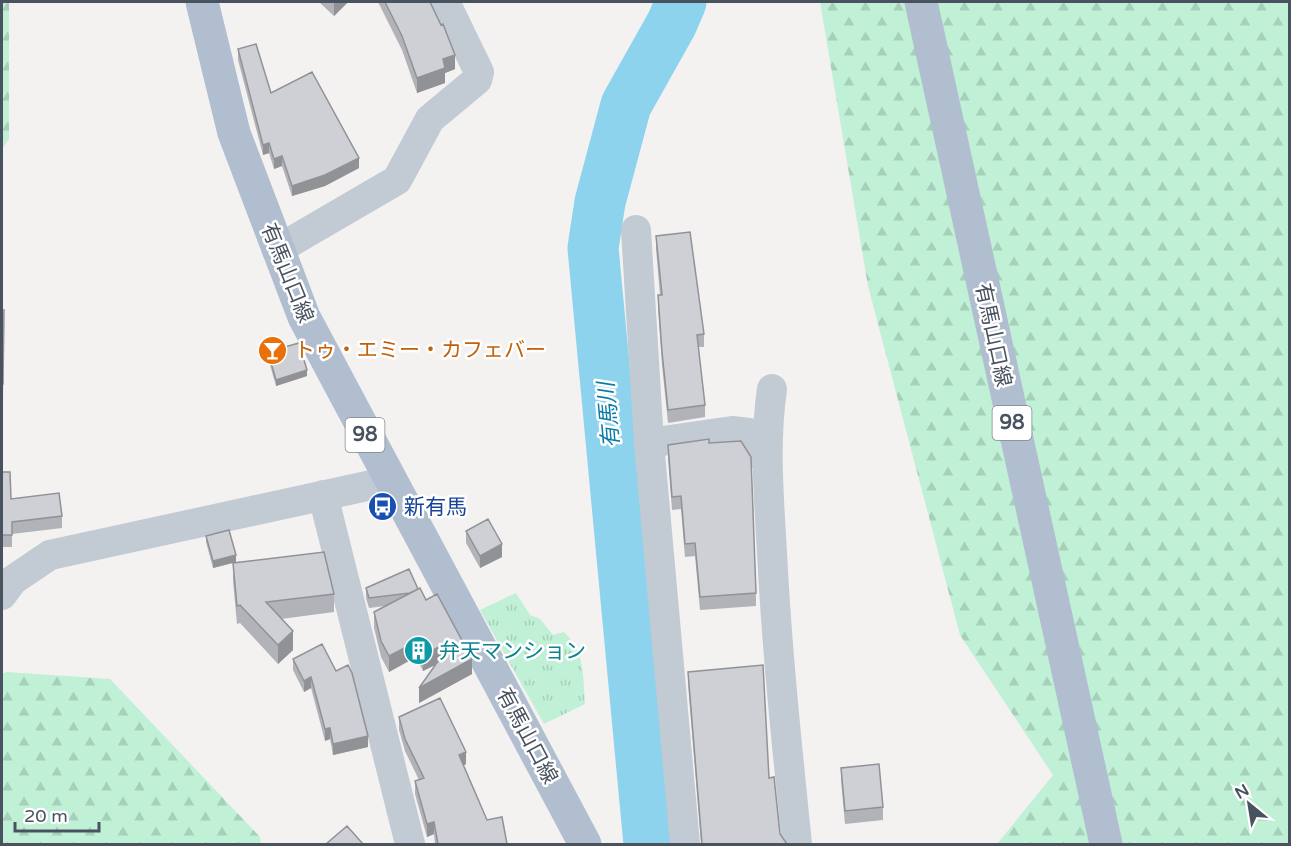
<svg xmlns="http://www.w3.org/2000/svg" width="1291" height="846" font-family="'Varela Round','Noto Sans JP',sans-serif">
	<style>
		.forest { fill: url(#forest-firs) }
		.park { fill: url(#park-tufts) }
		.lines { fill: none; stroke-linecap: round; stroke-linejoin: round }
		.river { stroke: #8dd3ee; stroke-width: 51 }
		.minor { stroke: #c2cad3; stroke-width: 30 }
		.major { stroke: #b1bed0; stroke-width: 33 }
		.wall { fill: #b1b3b8 }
		.shaded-wall { fill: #909296 }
		.building { fill: #ced0d6; stroke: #909296; stroke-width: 1.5 }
		.labels { text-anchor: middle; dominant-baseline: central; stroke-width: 5; stroke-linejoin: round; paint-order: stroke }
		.shield { fill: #fff; stroke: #80878f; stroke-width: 1.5 }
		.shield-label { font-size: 20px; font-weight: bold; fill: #49535f }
		.street-label { font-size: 21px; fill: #49535f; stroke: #fff }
		.food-label { font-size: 21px; fill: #c56008; stroke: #fff; text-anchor: start }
		.transit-label { font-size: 21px; fill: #164399; stroke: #fff; text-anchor: start }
		.culture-label { font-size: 21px; fill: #0d838f; stroke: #fff; text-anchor: start }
		.water-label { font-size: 22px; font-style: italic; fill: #0a7ba8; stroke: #fff }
	</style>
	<defs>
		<pattern id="forest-firs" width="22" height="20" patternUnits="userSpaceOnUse" patternTransform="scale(1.5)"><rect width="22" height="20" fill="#c0f0d6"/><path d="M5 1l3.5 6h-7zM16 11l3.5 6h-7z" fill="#a6d0ba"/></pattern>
		<pattern id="park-tufts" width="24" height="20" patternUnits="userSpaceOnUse" patternTransform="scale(1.5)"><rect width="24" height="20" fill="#c0f0d6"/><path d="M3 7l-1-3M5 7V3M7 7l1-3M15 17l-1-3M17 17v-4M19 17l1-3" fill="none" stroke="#a6d0ba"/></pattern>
	</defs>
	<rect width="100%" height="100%" fill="#f4f1f1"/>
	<path class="forest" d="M2,2H9V139L2,149Z
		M820,2H1289V844H997L1053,775L960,635L868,286Z
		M7,672L110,679L260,837L261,844H2V674Z"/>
	<path class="park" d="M516,593L530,615L540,619L553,635L564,632C585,652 583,676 585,704L544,724L480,610Z"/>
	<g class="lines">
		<path class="river" d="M649,844L593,248L600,202L626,105L672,23L681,2"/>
		<path class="minor" d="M636,230L649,443L685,844
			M277,250L397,180L430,119L477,80L479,72L445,2
			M772,389C764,444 769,498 772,553C777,651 787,747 797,844
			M649,443L732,431L749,433L767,463
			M323,495L410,844
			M2,595L13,580L50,555L390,481"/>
		<path class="major" d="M202,2L234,133L304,317L585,844
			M921,2L1106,844"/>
	</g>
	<path class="wall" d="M319,2H348L334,16Z
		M378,2H430L455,69L445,73V83L417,93L402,50Z
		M238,49L271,93L359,168L325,186L292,196L282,166L274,169L269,153L263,155L238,60Z
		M656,236L704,334V347H698L705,405V417L668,423L662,365L658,308V295H660L656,249Z
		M2,310L4,329L3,402H2Z
		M274,350L307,376L276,386L270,365V359L274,357Z
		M709,443L756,593V606L700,610L695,556L685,557L681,509L672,510L668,458V445Z
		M2,472L11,499L62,516V528L12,534V547H2Z
		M466,531L502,557L480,568L466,543Z
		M206,536L236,562L334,594V612L281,619L293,650L278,664L240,623L237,624L233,581V563L213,568L206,542Z
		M366,588L418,589L472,674L419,703L435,665L423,671L416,657L389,672L381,657L374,628V612L385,606L369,608L366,598Z
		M322,644L368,747L333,755L330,739L325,741L311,688L304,692L293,670V659Z
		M688,672L780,834L787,844H701L688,684Z
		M399,717L466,764L463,765L487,820L507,844H435L434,834L427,837L415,794V781L419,780L405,751L399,730Z
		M841,768L883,807V820L845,824L841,780Z"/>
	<path class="shaded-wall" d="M334,2H348L334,16Z
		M455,55V69L445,73V83L417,93V78L443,59Z
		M269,143V153L263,155V145Z
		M282,156V166L274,169V159Z
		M359,158V168L325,186L292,196V186Z
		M307,370V376L276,386V380Z
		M502,544V557L480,568V556Z
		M236,555V562L213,568V561Z
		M293,631V650L278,664V645Z
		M453,640V656L423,671V655Z
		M416,642V657L389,672V656Z
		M472,659V674L419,703V688Z
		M311,677V688L304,692V681Z
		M330,728V739L325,741V729Z
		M368,736V747L333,755V744Z
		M466,752V764L459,768V755Z
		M434,822V834L427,837V824Z"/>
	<path class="building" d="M385,2H430L441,25L443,24L455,55L443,59L445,68L417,78L402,36Z
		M256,44L271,93L312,72L359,158L325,175L292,186L282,156L274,159L269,143L263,145L238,49Z
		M690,232L704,334L697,335L705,405L668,410L662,352L658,295H662L656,236Z
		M2,310H4L3,384H2Z
		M299,343L307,370L276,380L270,359L276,357L274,350Z
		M709,439V443L741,441L751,457L756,593L700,597L695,543L685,544L681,496L672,497L668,445Z
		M2,472H10L11,499L59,493L62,516L12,522V535H2Z
		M488,519L502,544L480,556L466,531Z
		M229,530L236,555L213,561L206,536Z
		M324,552L334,594L266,602L293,631L278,645L240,605L237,606L233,563Z
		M409,569L418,589L410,593L369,598L366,588Z
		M420,588L426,600L437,594L472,659L419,688L453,640L423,655L416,642L389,656L381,641L374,612Z
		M322,644L336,671L348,665L352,673L368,736L333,744L330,728L325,729L311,677L304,681L293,659Z
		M763,665L769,778L774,777L780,834L787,844H702L688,672Z
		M440,698L466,752L459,755L487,820L502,817L507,844H438L434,822L427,824L415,781L424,778L405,739L399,717Z
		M879,764L883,807L845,811L841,768Z
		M347,826L363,844H326Z"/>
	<defs>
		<symbol id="bar-disc" viewBox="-11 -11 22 22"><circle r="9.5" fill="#e8710a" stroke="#fff"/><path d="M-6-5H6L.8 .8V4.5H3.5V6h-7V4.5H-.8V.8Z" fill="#fff"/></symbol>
		<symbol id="bus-disc" viewBox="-11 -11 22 22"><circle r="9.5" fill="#1a4fb4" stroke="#fff"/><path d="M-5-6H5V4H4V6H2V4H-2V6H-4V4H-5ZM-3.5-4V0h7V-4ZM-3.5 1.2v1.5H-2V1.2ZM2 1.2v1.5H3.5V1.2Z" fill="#fff"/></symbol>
		<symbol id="building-disc" viewBox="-11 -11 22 22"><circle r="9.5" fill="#0f9aa8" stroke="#fff"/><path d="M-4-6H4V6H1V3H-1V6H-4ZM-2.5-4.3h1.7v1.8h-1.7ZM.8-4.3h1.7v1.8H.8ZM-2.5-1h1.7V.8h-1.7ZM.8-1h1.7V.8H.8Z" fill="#fff"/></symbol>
	</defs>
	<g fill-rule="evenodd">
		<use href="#bar-disc" x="256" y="334" width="33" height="33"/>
		<use href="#bus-disc" x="366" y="490" width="33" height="33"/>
		<use href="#building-disc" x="402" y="634" width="33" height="33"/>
	</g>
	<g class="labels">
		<g class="shield">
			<rect x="992.5" y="406" width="39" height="34" rx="4.5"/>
			<rect x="345.5" y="418" width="39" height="34" rx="4.5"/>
		</g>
		<g class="shield-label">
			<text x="1012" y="423">98</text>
			<text x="365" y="435">98</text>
		</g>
		<g class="street-label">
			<text transform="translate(287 273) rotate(68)">有馬山口線</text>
			<text transform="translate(993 335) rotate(78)">有馬山口線</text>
			<text transform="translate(527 736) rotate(62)">有馬山口線</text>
		</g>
		<g class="food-label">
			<text x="294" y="350">トゥ・エミー・カフェバー</text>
		</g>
		<g class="transit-label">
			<text x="404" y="507">新有馬</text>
		</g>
		<g class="culture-label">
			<text x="439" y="651">弁天マンション</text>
		</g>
		<g class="water-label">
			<text transform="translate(609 415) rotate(-95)">有馬川</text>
		</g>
	</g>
	<rect width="1291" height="846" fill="none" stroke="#49535f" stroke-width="6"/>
	<g transform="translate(1249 804) rotate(330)" stroke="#ffffff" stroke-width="4.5" paint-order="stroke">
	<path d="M0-4.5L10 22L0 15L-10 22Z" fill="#49535f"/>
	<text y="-9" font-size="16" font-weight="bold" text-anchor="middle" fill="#49535f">N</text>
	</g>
	<path d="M15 822v9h84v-9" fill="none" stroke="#49535f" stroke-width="3"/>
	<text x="24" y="822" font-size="18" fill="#49535f" stroke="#ffffff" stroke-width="4.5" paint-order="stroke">20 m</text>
</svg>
